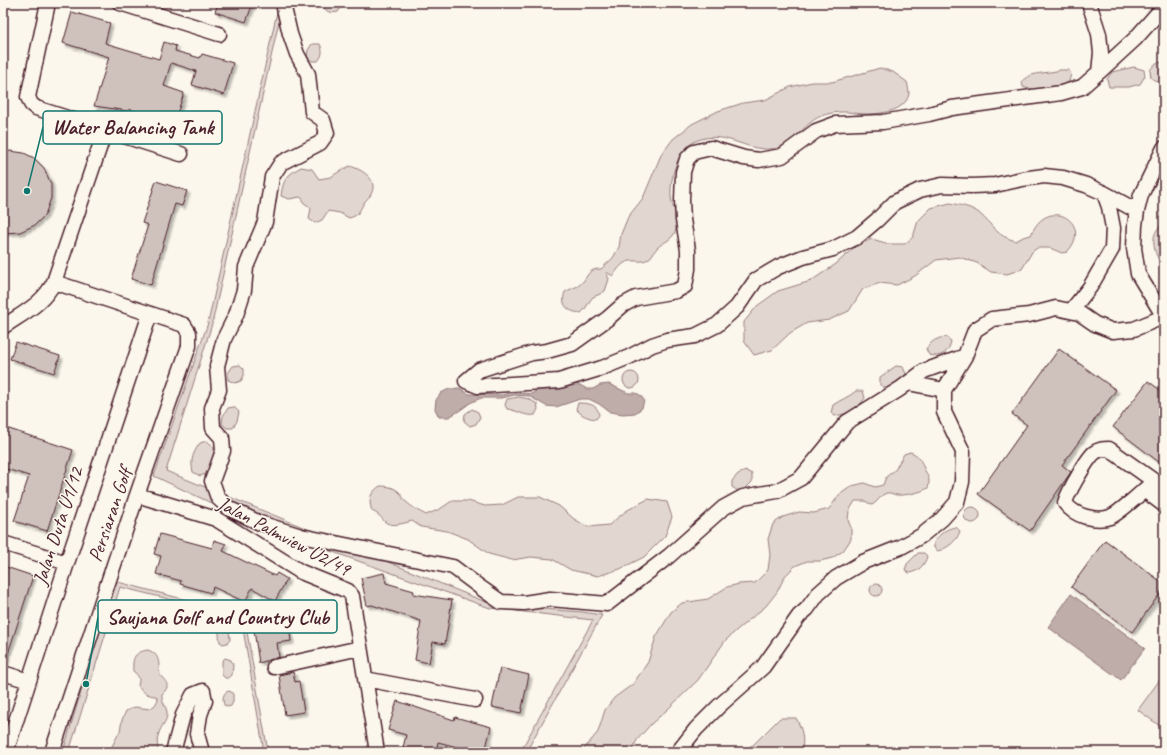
<svg xmlns="http://www.w3.org/2000/svg" width="1167" height="755" font-family="Caveat,sans-serif">
	<style>
		.green { fill: #e2d7d0; stroke: #967b7e }
		.water { fill: #bfadaa; stroke: #907477 }
		.building { fill: #cfc2bc; stroke: #4a1f2b; filter: url(#shadow) }
		.lines { fill: none; stroke-linecap: round; stroke-linejoin: round }
		.minor-casing { stroke: #4a1f2b; stroke-width: 17 }
		.minor { stroke: #fbf7ec; stroke-width: 14 }
		.labels { text-anchor: middle; dominant-baseline: central; stroke-width: 3; stroke-linejoin: round; paint-order: stroke }
		.street-label { font-size: 20px; fill: #4a1f2b; stroke: #fbf7ec }
		.leader { fill: none; stroke: #0f766e; stroke-width: 1.5 }
		.callout-dot { fill: #0f766e; stroke: #fbf7ec; stroke-width: 1.5 }
		.callout { fill: #fbf7ec; stroke: #0f766e; stroke-width: 1.5 }
		.callout-label { font-size: 21px; text-anchor: middle; font-weight: bold; fill: #4a1f2b }
	</style>
	<defs>
		<filter id="shadow"><feDropShadow dx="3" dy="3" stdDeviation="1" flood-color="#0004"/></filter>
	</defs>
	<rect width="100%" height="100%" fill="#fbf7ec"/>
	<filter id="ink" filterUnits="userSpaceOnUse"><feTurbulence type="fractalNoise" baseFrequency=".025" numOctaves="2"/><feDisplacementMap in="SourceGraphic" scale="8" xChannelSelector="R" yChannelSelector="G"/><feConvolveMatrix kernelMatrix="1 2 1 2 8 2 1 2 1" color-interpolation-filters="sRGB"/></filter>
	<g filter="url(#ink)">
		<path class="green" d="M279,3H283L212,324L166,471L493,605L582,612L602,615L526,752H520L593,620L490,608L260,526L154,476L208,323Z
			M321,3H342V6L338,12C329,14 325,11 321,3Z
			M312,44H320C323,51 323,55 318,61H312L307,57L308,50Z
			M1164,62V80L1158,82L1151,78L1150,70L1156,63Z
			M1134,67L1144,70L1145,76L1140,84L1129,87H1109L1107,79L1112,72Z
			M880,68L893,72L907,82C908,86 909,91 909,94C905,112 880,114 865,114C857,114 849,111 841,112C835,112 826,114 821,116C802,124 793,148 771,149C745,151 725,130 698,140C677,148 670,177 671,197C672,209 681,220 675,232C671,241 663,242 657,248C654,251 652,257 648,259C642,263 637,260 630,261C622,262 617,270 613,276L606,272L609,279L605,291C601,294 597,295 593,297C588,302 587,308 581,313C568,312 560,305 565,292C570,289 574,288 578,286C588,280 586,268 601,269L613,258L619,247L621,234L628,217L643,198L661,155L673,139L692,124L718,111L743,103L765,100L790,87L812,82H832Z
			M1060,70H1069L1071,75C1070,78 1069,82 1067,84C1058,91 1032,91 1023,87L1022,81C1032,71 1047,74 1060,70Z
			M350,166C363,170 380,180 370,196C369,198 365,200 364,203C358,212 360,215 349,218L340,213L328,211L322,220L315,223L309,219L311,208L303,202V199L300,197L289,199L281,196C283,179 287,175 301,167L312,169L319,179L331,177L340,171Z
			M950,203C960,205 971,207 979,213C994,226 996,236 1016,241L1023,237L1031,235C1047,194 1095,223 1067,252L1062,253L1050,248H1037L1032,252L1022,269L1007,274L991,272L977,263L959,257L936,260L915,276L897,285L880,283L863,289L849,311L829,320L807,323L790,333L772,350L754,355L744,341V322L757,306L778,291L811,281L836,264L857,245L872,239L889,244H905L913,237L918,221L931,208Z
			M1164,224V262H1160C1153,251 1149,231 1164,224Z
			M946,337L951,341C949,353 941,358 929,355L926,349C931,341 937,338 946,337Z
			M240,365L244,369V375L241,381L235,383L228,380V373L233,366Z
			M896,366L903,367L906,374C901,383 896,386 887,389L880,385V377Z
			M623 380a8 8 0 1 1 16 0a8 8 0 1 1-16 0Z
			M856,391H863L865,398C858,409 847,414 835,416L831,413L833,405C840,400 849,397 856,391Z
			M519,397L529,399L537,404L538,409L535,415C525,417 517,410 507,409L505,405L507,399Z
			M578,403C588,403 598,404 599,415L596,419C588,418 582,416 576,409Z
			M234,407L239,412L237,421L233,428H227L222,424L223,416L228,408Z
			M472,409L478,412L480,417L476,424L470,426L464,421L465,414Z
			M207,441L214,447L213,459L206,474L200,476L193,472C190,460 193,453 200,443Z
			M910,452C919,455 920,459 923,466C927,477 931,476 928,488C922,492 904,496 897,495C894,495 890,492 887,493C881,494 878,502 872,505L865,501H855L849,511L848,520L851,528V539L843,551L832,558L820,561H807L795,566L785,576L777,592L766,606L738,629L725,641L698,680L668,709L651,724L637,740L631,752H582L583,750L598,732L605,710L614,698L633,684L648,662L656,637L671,612L682,603L708,599L727,587L739,584L755,583L768,570L770,555L768,539L773,524L783,517L799,512L814,513L829,509L839,495L852,486L864,483L875,487L883,485L886,477L895,470L904,454Z
			M746,471L752,474V482L746,488L738,491L732,487V481L738,474Z
			M380,486C387,486 395,487 400,493C402,495 403,499 405,501C412,507 418,511 426,515L440,509L452,501H468L485,506L502,505L518,497H540L559,506L574,519L588,527L609,525L626,511L648,499L667,502L672,517L665,536L644,557L620,569L598,576L571,570L552,559L531,557L512,560L489,554L468,539L447,531L421,527L412,521C404,523 391,528 384,521C380,516 378,514 372,511C368,499 370,493 380,486Z
			M964 515a8 8 0 1 1 16 0a8 8 0 1 1-16 0Z
			M956,527L960,531C957,541 948,548 938,551L934,548V542C940,534 946,528 956,527Z
			M918,553H924L927,556C925,565 918,572 909,573L905,570L907,564Z
			M114,581L244,615L268,752H264L241,617L120,587L69,752H63Z
			M870 590a6 6 0 1 1 12 0a6 6 0 1 1-12 0Z
			M219,613L226,614L228,617L230,640L227,643L223,644L220,642C218,635 221,629 213,625V620L214,614Z
			M148,650C161,655 158,663 160,675C165,681 172,685 162,694C161,702 168,708 167,715C166,723 161,726 159,733C156,739 158,745 158,752H109L120,731L122,720L126,711L135,707L150,709L155,705L158,700L156,696C148,696 142,692 138,685C140,678 139,676 133,671C132,657 135,652 148,650Z
			M225,658L231,660L233,665L232,675L229,678H225L222,675V661Z
			M1164,674V729L1138,710Z
			M230,691L233,694V702L231,706L228,707L224,705C223,700 222,696 226,692Z
			M780,718H796C802,729 805,739 801,752H738L753,745Z"/>
		<path class="water" d="M571,384L580,385L587,389H593L600,385L609,384L628,393H636L640,395L644,400L642,408L635,413L623,414L610,412L599,404L589,399H580L556,407L546,406L529,396L514,395L502,398H481L470,403L459,411L449,417H439L435,409L436,400L441,393L449,389L459,388L469,394L502,395L513,392L531,394L540,389L551,387H563Z
			M1071,594L1145,648L1121,680L1048,627Z"/>
		<path class="building" d="M218,3H253L246,22L215,12Z
			M72,12L110,23L105,43L159,59L164,42L176,46L175,51L200,58L202,54L233,63L224,95L192,85L196,71L171,63L164,86L184,93L174,123L129,109L128,111L94,106L109,57L63,43Z
			M10,151L24,153L34,158L44,168L51,184V198L45,215L35,225L20,232L3,233V153Z
			M156,181L187,191L182,206L175,204L151,285L131,279L148,225L142,223Z
			M16,342L60,356L54,373L10,359Z
			M1059,349L1116,390L1062,465L1071,472L1030,531L978,494L1027,425L1012,414Z
			M1148,381L1164,393V466L1113,427Z
			M3,427L73,450L47,531L14,521L29,476L3,468Z
			M160,534L212,548L214,540L226,544L223,551L275,576L277,573L287,579L275,601L252,588L245,602L213,587L211,593L180,584L181,581L156,574L161,556L154,554Z
			M1105,540L1164,584V588L1132,632L1071,587Z
			M3,566L33,576L5,663H3Z
			M384,573L386,583L414,591L413,594L452,600L445,644L433,642L429,663L415,660L421,621L372,605L367,606L361,578Z
			M287,611L291,641L277,643L279,657L259,663L252,617Z
			M500,668L529,675L521,713L492,707Z
			M293,672L295,682L299,681L304,712L285,715L279,675Z
			M397,701L454,720L455,717L491,727L485,752H476L438,742L436,752H402L406,735L388,730Z"/>
		<g class="lines">
			<defs>
				<path id="minor" d="M48,3L28,97L31,104L36,108L181,154
					M120,3L219,34
					M285,3L284,8L290,34L297,54L308,74L312,112L323,120L327,133L320,143L281,163L272,177L265,222L246,267L244,290L236,315L224,339L217,366L219,390L212,408L213,428L222,438L223,451L212,481L218,498L230,509L260,523L301,536L453,567L481,588L501,602L524,603L550,599L607,604L669,556L723,508L743,497L777,491L801,478L847,422L900,389L924,371L965,356L975,330L992,319L1029,315L1056,308L1079,313L1095,324L1113,331L1134,329L1163,317
					M1099,72L1135,39L1158,13L1164,9
					M1164,148L1141,195L1137,211L1135,225L1134,248L1138,274L1164,317
					M1104,193L1137,211
					M1071,311L1090,287L1112,249L1113,228L1109,207L1104,193L1086,185L1063,178L1044,176L1022,179L995,185L972,186L942,185L920,190L895,202L877,220L857,237L833,249L803,257L778,267L756,280L737,307L717,325L695,336L667,340L652,345L629,357L602,368L559,381L478,386L466,381L479,370L532,353L547,351L572,344L607,319L623,305L636,298L676,291L685,286L688,269V250L683,220L682,200L683,172L687,159L694,152L711,148L744,158L759,160L782,156L816,131L835,124L883,122L929,114L952,108L1061,93L1082,87L1099,72L1101,53L1099,34L1089,3
					M3,327C23,313 43,304 54,282L105,131
					M908,383L944,390
					M1154,481C1147,488 1118,514 1110,517C1096,522 1074,516 1065,503C1067,494 1087,459 1094,453C1099,449 1103,449 1109,449L1164,488
					M1144,490L1164,505
					M137,495L216,519L301,572L348,591L352,596L377,752
					M3,543L67,563
					M274,667L360,648
					M3,673L29,681
					M365,679L475,700
					M6,752L67,563L150,314
					M52,752L137,495L189,346V333L184,325L54,282
					M173,752L183,715L193,695L203,691L205,701L200,715L197,734L202,752
					M678,752L696,729L719,706L763,667L799,616L807,609L818,594L836,578L863,562L901,547L921,536L942,519L957,502L962,482L963,452L944,412V390L965,356"/>
			</defs>
			<use href="#minor" class="minor-casing"/>
			<use href="#minor" class="minor"/>
		</g>
	</g>
	<g class="labels">
		<g class="street-label">
			<text transform="translate(110 515) rotate(-71)">Persiaran Golf</text>
			<text transform="translate(58 526) rotate(-72)">Jalan Duta U1/12</text>
			<text transform="translate(284 536) rotate(28)">Jalan Palmview U2/49</text>
		</g>
	</g>
	<path class="leader" d="M27 191L43 127M86 684L98 617"/>
	<g class="callout-dot">
		<circle cx="27" cy="191" r="4"/>
		<circle cx="86" cy="684" r="4"/>
	</g>
	<g class="callout">
		<rect x="43" y="111" width="179" height="33" rx="4"/>
		<rect x="98" y="600" width="239" height="33" rx="4"/>
	</g>
	<g class="callout-label">
		<text x="133" y="134">Water Balancing Tank</text>
		<text x="218" y="624">Saujana Golf and Country Club</text>
	</g>
	<rect width="1167" height="755" fill="none" stroke="#fbf7ec" stroke-width="16"/>
	<rect x="8" y="8" width="1151" height="739" fill="none" stroke="#4a1f2b" stroke-width="1.5" filter="url(#ink)"/>
</svg>
